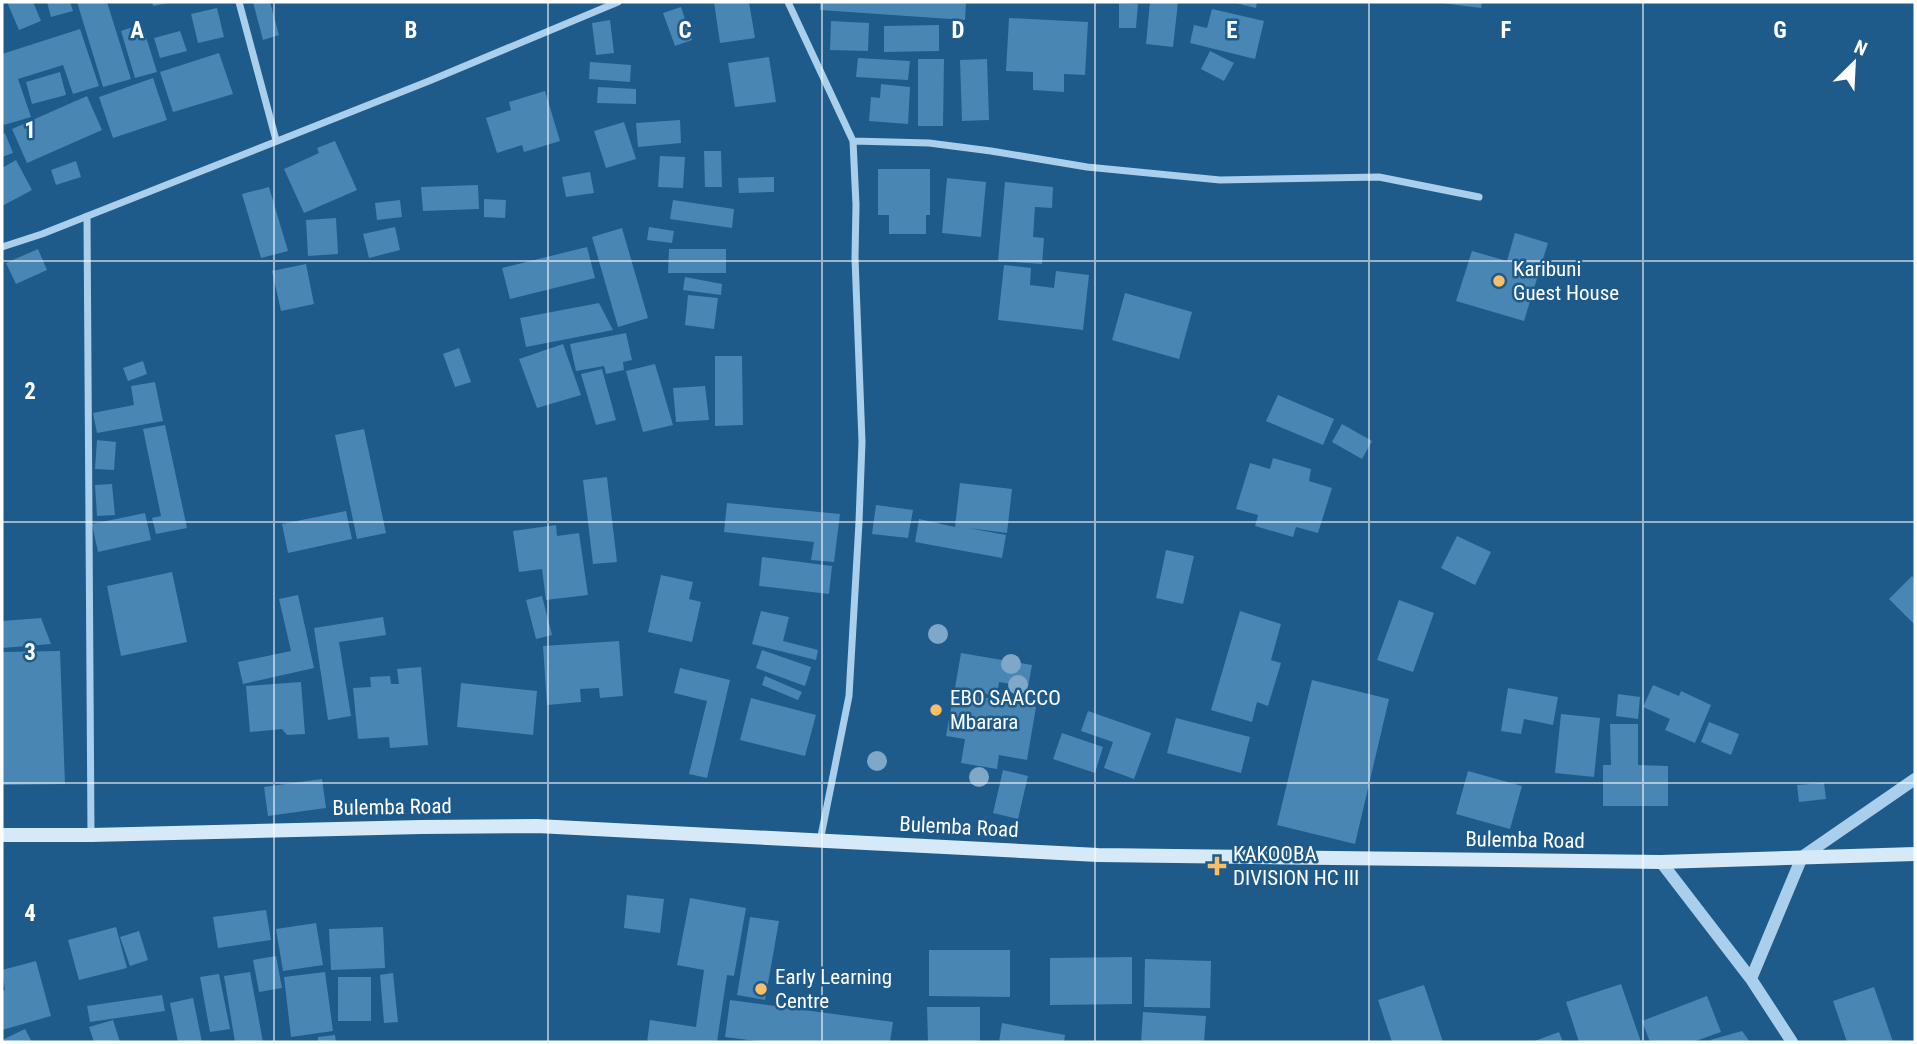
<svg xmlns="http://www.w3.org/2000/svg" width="1917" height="1044" font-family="'Roboto Condensed',sans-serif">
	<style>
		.building { fill: #4a86b3 }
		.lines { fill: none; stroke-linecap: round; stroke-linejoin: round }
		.minor { stroke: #a9cfec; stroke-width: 7 }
		.tertiary { stroke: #a9cfec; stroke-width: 12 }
		.secondary { stroke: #d5e9f9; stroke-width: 14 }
		.tree { fill: #7fa7c7 }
		.grid { fill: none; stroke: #fff; stroke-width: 2; stroke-opacity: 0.55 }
		.poi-dot { fill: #fbbe67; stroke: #1e5a8a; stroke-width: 2.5 }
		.labels { text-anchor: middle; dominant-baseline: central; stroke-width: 5; stroke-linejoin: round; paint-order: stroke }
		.poi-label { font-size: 21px; fill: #fff; stroke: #1e5a8a; text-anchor: start }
		.street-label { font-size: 21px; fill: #fff; stroke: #1e5a8a }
		.grid-label { font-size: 23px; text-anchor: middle; font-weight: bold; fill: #fff; stroke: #1e5a8a; stroke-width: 5; stroke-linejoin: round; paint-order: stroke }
	</style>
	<rect width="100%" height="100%" fill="#1e5a8a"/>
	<path class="building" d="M7,2H33L41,21L19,30Z
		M47,2H70L73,11L51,17Z
		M77,2H107L131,79L103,87Z
		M152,2H169V3L153,6Z
		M253,2H270L279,35L263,40Z
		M714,2H749L755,38L720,43Z
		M820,2H966L965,20L820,10Z
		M1150,2H1178L1173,47L1146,44Z
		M1231,2H1257L1256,8Z
		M1441,2H1482L1481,8L1441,3Z
		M1119,3L1138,4L1136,28H1119Z
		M681,7L692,40L675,46L663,13Z
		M217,8L224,37L198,43L191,14Z
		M1212,9L1264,21L1255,59L1190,43L1194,25L1207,28Z
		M1009,18L1088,22L1085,75L1064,74V92L1033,90V72L1006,71Z
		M610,20L614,53L596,55L592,23Z
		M831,21L869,23L868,51L830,50Z
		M142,24L157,72L135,78L121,31Z
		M939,25V51L884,52V26Z
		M80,29L99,86L73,94L63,65L18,79L31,117L4,125L2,118V54Z
		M180,31L187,51L160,58L154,38Z
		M1210,51L1234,63L1224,81L1201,69Z
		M219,53L233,94L173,112L160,72Z
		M769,57L776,102L735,107L728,63Z
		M858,58L910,61L908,80L856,77Z
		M918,59H944L943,126H918Z
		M987,59L989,120L962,121L960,60Z
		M590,62L631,65L630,82L589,79Z
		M60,72L66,95L32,104L26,82Z
		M153,78L167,120L113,138L99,97Z
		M881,84L910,87L908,124L869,121L871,97L880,98Z
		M598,87L636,89V104L597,103Z
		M545,91L560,141L524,152L522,145L497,153L486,118L511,110L509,102Z
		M87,96L102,130L27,163L12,129Z
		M680,120L681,143L638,147L636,123Z
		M624,122L636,159L606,168L594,131Z
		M5,133L13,153L2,157V135Z
		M335,141L357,190L304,213L284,169L319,153L317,148Z
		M704,151H721L722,187H705Z
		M660,156L685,157L683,188L658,187Z
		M16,160L32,190L2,206V168Z
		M76,161L81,177L56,185L51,170Z
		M878,169H930V215H926V234H889V215H878Z
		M590,172L594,193L566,197L562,177Z
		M774,177V192L739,193L738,178Z
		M947,178L986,182L981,237L942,233Z
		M1005,182L1053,187L1052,208L1035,207L1033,237L1044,238L1042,264L998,261Z
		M478,185L479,209L423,211L421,187Z
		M269,187L288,251L261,258L242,194Z
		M484,199L506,200L505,218L484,217Z
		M400,200L402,217L377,220L375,203Z
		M673,200L734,209L732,228L670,219Z
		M336,218L338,254L308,256L306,220Z
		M395,227L400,250L369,258L363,234Z
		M649,227L674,231L672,243L647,240Z
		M622,228L648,318L618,327L592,237Z
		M1515,233L1548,243L1524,321L1456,301L1472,251L1507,261Z
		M587,247L595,278L510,299L502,268Z
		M38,249L47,270L16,284L6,263Z
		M669,249H726V273H668Z
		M306,264L314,304L281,311L272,271Z
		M1004,265L1031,268L1030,285L1054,288L1056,271L1089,275L1083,330L998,320Z
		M685,277L722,284L721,295L683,290Z
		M1125,293L1192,312L1179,359L1112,340Z
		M688,295L718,298L714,329L685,325Z
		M599,303L613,330L526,347L520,318Z
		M626,333L632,360L623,362L624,370L606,374L604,366L576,371L570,344Z
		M563,344L581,395L537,408L519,359Z
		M459,348L471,382L455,387L443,354Z
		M715,356H742L743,425L715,426Z
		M143,361L147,374L128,381L123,368Z
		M655,364L673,425L643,432L626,371Z
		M602,369L616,420L596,425L581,374Z
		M155,382L163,421L97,433L93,413L134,405L131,386Z
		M705,386L709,420L676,422L673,388Z
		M1278,395L1334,419L1323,445L1266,421Z
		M1342,424L1372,441L1362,459L1332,442Z
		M165,425L187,528L156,534L152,518L161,516L143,429Z
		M364,429L386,533L357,539L335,435Z
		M97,440L116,442L114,470L95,469Z
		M1273,458L1311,469L1309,481L1332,488L1318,533L1296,527L1293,537L1255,526L1258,515L1236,509L1250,463L1270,469Z
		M607,477L617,562L593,564L583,480Z
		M960,483L1012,489L1007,533L968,528L1006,535L1002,558L915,542L919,519L955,527Z
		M112,484L115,515L97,516L95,485Z
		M727,503L840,514L834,562L811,560L814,542L724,532Z
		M876,505L913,510L908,538L872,534Z
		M346,511L352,539L288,553L282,524Z
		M145,513L151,540L98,552L92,524Z
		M556,525L557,536L579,533L588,595L546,600L542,569L519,572L513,531Z
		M1457,536L1491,552L1475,585L1441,568Z
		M1166,550L1194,556L1183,604L1156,598Z
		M762,557L832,566L829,594L759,586Z
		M172,572L187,642L121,656L107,586Z
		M661,575L693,582L689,599L701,602L692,642L648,632Z
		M1912,576L1915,579V625L1889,599Z
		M298,595L314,668L243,684L238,662L291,651L279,599Z
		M542,596L552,635L536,639L526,600Z
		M1399,600L1434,613L1413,672L1377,660Z
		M761,611L789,617L783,641L818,650L816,660L752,644Z
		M1240,611L1281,624L1271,660L1281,663L1268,706L1257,702L1252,722L1211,710Z
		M383,617L386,635L339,642L351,716L328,720L314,628Z
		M41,618L51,644L2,648V621Z
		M619,641L623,696L600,698L599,688L580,689L581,702L547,705L543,646Z
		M762,650L811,667L805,686L756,668Z
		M60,651L65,784L2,785V652Z
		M961,653L1032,665L1028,687L999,682L997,696L955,688Z
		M421,667L428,745L390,748L389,737L358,739L353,688L371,687L370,677L390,676L391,684H399L397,669Z
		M680,668L730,680L707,778L689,774L707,701L674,693Z
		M765,676L802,692L798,700L762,685Z
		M1312,680L1389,699L1355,844L1277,825Z
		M301,682L305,734L287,735L282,729L250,732L246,686Z
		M461,683L537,691L533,735L457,727Z
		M1653,685L1679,696L1681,691L1711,705L1695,743L1665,730L1670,719L1643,707Z
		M1508,688L1558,697L1553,725L1524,719L1521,734L1501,731Z
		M954,692L1036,707L1027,760L999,755L997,769L961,763L965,739L946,736Z
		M1618,694L1640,697L1638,719L1616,716Z
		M751,698L816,715L805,756L740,740Z
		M1088,711L1151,733L1134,779L1104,768L1113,742L1081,731Z
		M1561,714L1600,718L1594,777L1555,773Z
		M1176,718L1250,737L1241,773L1167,753Z
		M1709,722L1739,734L1731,755L1701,742Z
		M1610,724H1638V765L1668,766V806H1603V765H1611Z
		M1062,733L1103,747L1095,773L1053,759Z
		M1003,770L1028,776L1018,819L993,813Z
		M1468,771L1522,786L1510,829L1456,814Z
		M322,779L326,808L268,816L264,787Z
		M1824,783L1826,799L1799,802L1797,785Z
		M627,895L664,899L660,933L624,928Z
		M690,898L746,908L734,976L727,975L717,1042H647L650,1020L696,1027L704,970L677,965Z
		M266,910L271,940L218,948L213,917Z
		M750,917L779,921L765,1000L737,995Z
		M316,923L323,965L283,971L276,929Z
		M116,927L127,968L79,980L68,940Z
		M383,927L385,968L331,970L329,929Z
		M139,931L148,960L130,966L120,937Z
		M929,950H1010V997L929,996Z
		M276,956L282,988L259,992L253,960Z
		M1132,957V1004L1050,1005V958Z
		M1145,959L1211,961L1210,1008L1144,1007Z
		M36,961L51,1016L2,1030V991L5,990L2,970Z
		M250,972L263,1042H235L224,976Z
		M325,972L333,1031L291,1037L284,977Z
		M393,973L398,1022L384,1023L380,975Z
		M219,974L230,1029L210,1032L200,977Z
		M338,977H371V1021H338Z
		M1621,984L1641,1042H1579L1566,1002Z
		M1424,985L1443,1042H1392L1378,1000Z
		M1874,987L1893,1042H1847L1833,1001Z
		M162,995L165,1011L90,1022L87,1006Z
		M1707,996L1721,1032L1693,1042H1650L1642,1021Z
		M193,998L202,1042H178L170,1003Z
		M730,1000L893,1022L890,1042H765L725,1037Z
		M927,1007H980V1042H928Z
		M1143,1012L1206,1016L1204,1042H1141Z
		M113,1020L120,1042H94L89,1027Z
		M1002,1023L1065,1035L1064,1042H999Z
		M25,1029L32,1042H2V1040Z
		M1742,1031L1750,1042H1712L1710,1040Z
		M1559,1032L1563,1042H1532Z
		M335,1035L336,1042H318V1037Z"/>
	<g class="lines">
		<path class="minor" d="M239,2L276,140
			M788,2L853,141L856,205L855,258L862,442L859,522L849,696L820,841
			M853,141L929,143L991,151L1087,167L1220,180L1379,177L1479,197
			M87,216L91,835
			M2,247L42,234L429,81L618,2"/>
		<path class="tertiary" d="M1661,862L1751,979L1792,1042
			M1751,979L1802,857L1915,779"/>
		<path class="secondary" d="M2,835H91L421,827L537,826L1098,855L1661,862L1915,854"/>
	</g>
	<g class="tree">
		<circle cx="938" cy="634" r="10"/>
		<circle cx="1011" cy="664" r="10"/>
		<circle cx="1018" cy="685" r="10"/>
		<circle cx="877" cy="761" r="10"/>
		<circle cx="979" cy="777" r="10"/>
	</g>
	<path class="grid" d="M274,2V1042M548,2V1042M822,2V1042M1095,2V1042M1369,2V1042M1643,2V1042M2,261H1915M2,522H1915M2,783H1915"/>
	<g class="poi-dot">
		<circle cx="1499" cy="281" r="7"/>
		<circle cx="936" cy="710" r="7"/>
		<path d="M1213.5 855.5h7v7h7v7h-7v7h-7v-7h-7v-7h7z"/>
		<circle cx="761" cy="989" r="7"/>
	</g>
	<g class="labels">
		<g class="poi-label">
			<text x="1513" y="269">Karibuni<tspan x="1513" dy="24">Guest House</tspan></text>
			<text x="950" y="698">EBO SAACCO<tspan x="950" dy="24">Mbarara</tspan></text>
			<text x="1233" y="854">KAKOOBA<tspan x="1233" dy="24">DIVISION HC III</tspan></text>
			<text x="775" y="977">Early Learning<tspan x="775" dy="24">Centre</tspan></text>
		</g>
		<g class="street-label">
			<text transform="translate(392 807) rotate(-1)">Bulemba Road</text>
			<text transform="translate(959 827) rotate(3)">Bulemba Road</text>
			<text transform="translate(1525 840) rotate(1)">Bulemba Road</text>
		</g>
	</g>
	<g class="grid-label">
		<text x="137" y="38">A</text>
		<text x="411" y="38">B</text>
		<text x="685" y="38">C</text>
		<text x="958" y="38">D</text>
		<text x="1232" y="38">E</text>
		<text x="1506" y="38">F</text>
		<text x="1780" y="38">G</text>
		<text x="30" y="138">1</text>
		<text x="30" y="399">2</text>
		<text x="30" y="660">3</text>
		<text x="30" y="921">4</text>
	</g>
	<rect width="1917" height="1044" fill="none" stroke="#ffffff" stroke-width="7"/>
	<g transform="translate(1854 63) rotate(24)" stroke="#1e5a8a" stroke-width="5" paint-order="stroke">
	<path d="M0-5L12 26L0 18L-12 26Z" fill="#ffffff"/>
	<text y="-10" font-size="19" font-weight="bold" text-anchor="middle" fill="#ffffff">N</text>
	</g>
</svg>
